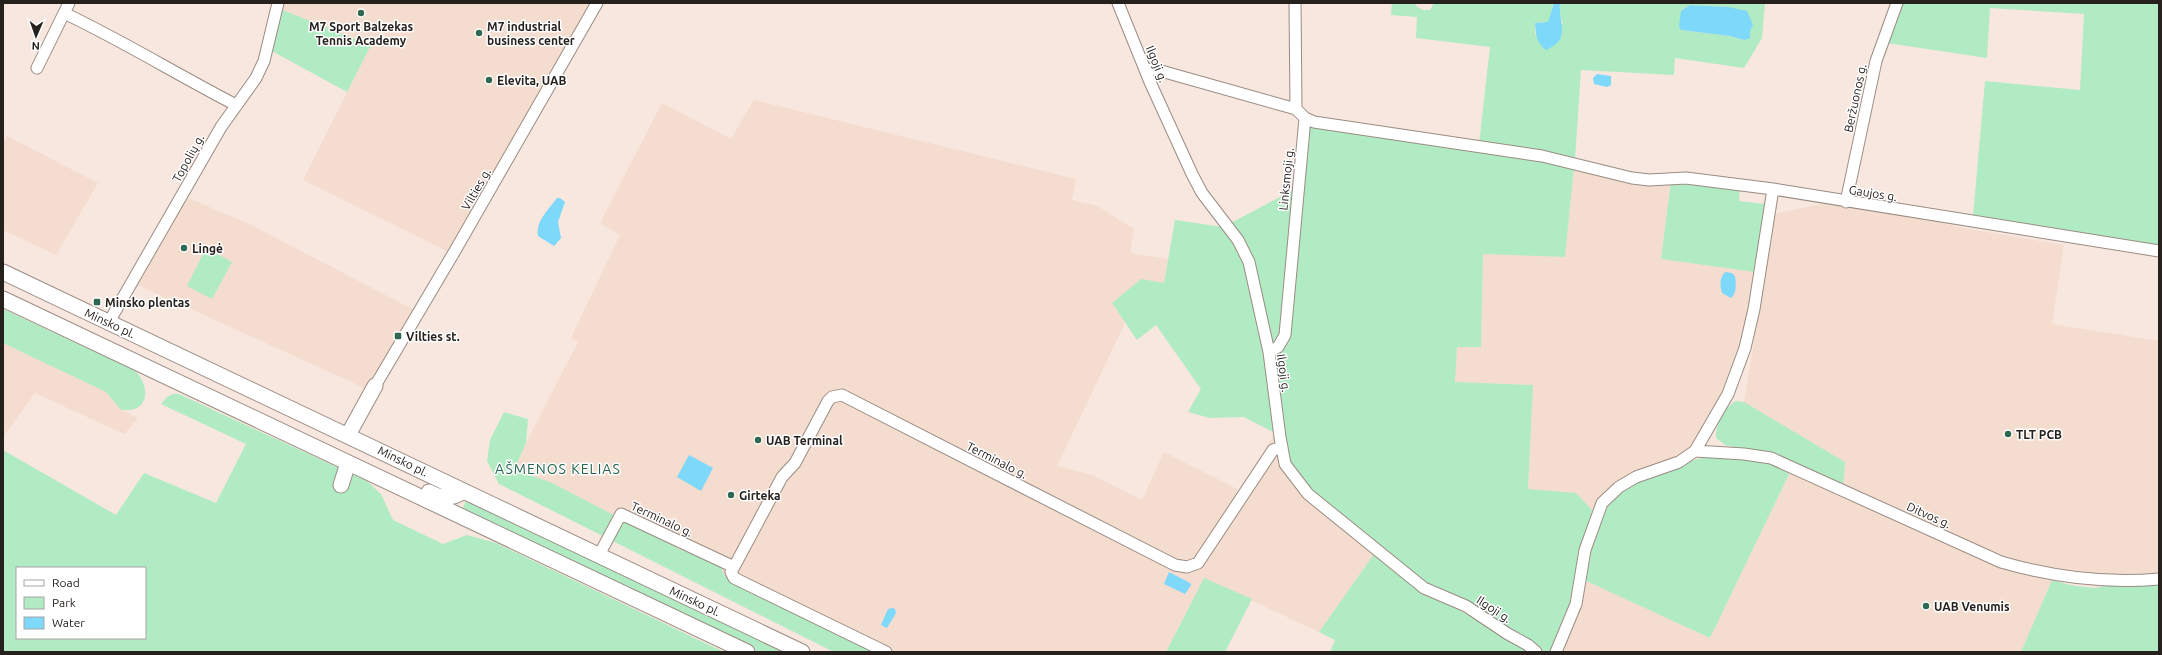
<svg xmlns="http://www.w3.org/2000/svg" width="2162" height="655" font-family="Ubuntu,sans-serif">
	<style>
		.built { fill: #f4dccf }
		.green { fill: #b1ebc3; fill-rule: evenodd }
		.water { fill: #7dd8fa }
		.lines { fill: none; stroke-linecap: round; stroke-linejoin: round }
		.minor-casing { stroke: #9a8c83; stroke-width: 13 }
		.highway-casing { stroke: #9a8c83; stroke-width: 17 }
		.minor { stroke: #fff; stroke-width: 11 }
		.highway { stroke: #fff; stroke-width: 15 }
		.poi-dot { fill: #2f6952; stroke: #fff; stroke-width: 1.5 }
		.labels { text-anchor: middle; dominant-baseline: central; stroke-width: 3; stroke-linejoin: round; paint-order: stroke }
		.poi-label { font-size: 12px; font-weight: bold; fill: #26211d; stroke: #fff; text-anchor: start }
		.street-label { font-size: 12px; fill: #26211d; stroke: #fff }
		.quarter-label { font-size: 14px; letter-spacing: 1px; fill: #21654c; stroke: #fff }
	</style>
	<rect width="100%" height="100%" fill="#f7e7de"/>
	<path class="built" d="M283,3H592L449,252L303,180L371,45L280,9Z
		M754,100L1076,179L1072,200L1097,206L1134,229L1130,253L1168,259L1164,283L1112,303L1125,323L1057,466L1092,475L1142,500L1164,452L1239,490L1275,433L1282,461L1374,554L1319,632L1204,578L1166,652H876L730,582L723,573L721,565L681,550L514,470L526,443L578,342L571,338L620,235L600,223L662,103L731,139Z
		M7,136L98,183L56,255L3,230V144Z
		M1574,167L1671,181L1661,259L1755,272L1751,304L1741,348L1728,387L1695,445L1682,456L1632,473L1623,479L1592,510L1576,493L1528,489L1533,385L1455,382L1457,347H1481L1483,253L1565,257Z
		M186,197L249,224L416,311L402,330L369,390L138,285L168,227Z
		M1822,204L1922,218L1968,229L2064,245L2052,324L2159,341V575L2099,577L2027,566L1984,547L1971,545L1843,487L1744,402L1775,214Z
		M3,343L106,392L121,410L138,418L124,434L35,393L3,437Z
		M1791,470L2004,567L2052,580L2021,652H1552L1572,600L1575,576L1710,638Z"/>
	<path class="green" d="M1392,3H1415L1416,6L1423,10H1430L1434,3H1554L1548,22L1535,23V35L1563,23L1559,15L1560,3H1765L1762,38L1744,68L1675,58L1674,75L1581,70L1575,159L1479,144L1490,47L1416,38L1417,17L1391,15ZM1690,5L1728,7L1753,25L1744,40L1730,36L1681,30V11Z
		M1902,3H2159V248L1973,216L1985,81L2080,90L2084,14L1990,8L1987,58L1887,43Z
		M280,9L371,45L347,92L270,50Z
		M1309,125L1540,159L1574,167L1565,257L1483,254L1481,347H1457L1455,382L1533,385L1528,489L1576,493L1592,510L1575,576L1572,600L1552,652H1544L1528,640L1430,587L1410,573L1307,486L1295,471L1275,433L1244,417L1210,418L1188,412L1201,389L1156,325L1137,340L1112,303L1141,279L1164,283L1175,220L1223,227L1301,186Z
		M1671,181L1740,188L1739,201L1765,204L1755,272L1661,259Z
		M206,248L232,262L212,299L187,286Z
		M3,309L134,370C144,378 152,399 137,408C132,411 126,410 121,410L106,392L3,343Z
		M173,394H179L367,481L381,494L393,520L443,544L467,535L496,543L724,652H3V450L116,515L144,473L216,503L246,444L161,404L167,397ZM17,568H145V638H17Z
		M1736,401L1744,402L1845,462L1843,487L1773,454L1725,445L1716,438C1715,425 1725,406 1736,401Z
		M504,412L528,419L526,443L514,470L550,482L681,550L721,565L723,573L730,582L876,652H834L499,484L487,461L490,440Z
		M1722,455L1769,462L1791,470L1710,638L1584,580C1591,552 1600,501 1629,485C1639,479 1652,476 1663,471C1683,463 1700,457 1722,455Z
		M466,500L790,652H760L465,511L463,508Z
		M1374,554L1433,596L1508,637L1529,652H1330L1335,640L1319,632Z
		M1204,578L1252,599L1225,652H1166Z
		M2052,580L2070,585L2094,588L2112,585L2159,583V652H2021Z"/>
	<path class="water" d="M1554,3H1560C1558,24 1572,38 1546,50C1536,42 1536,35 1535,23L1548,22Z
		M1690,5L1728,7L1747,11L1753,25L1750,31V38L1744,40L1730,36L1681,30L1679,26L1681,11Z
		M1597,74L1611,76V85L1607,87L1594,84L1593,78Z
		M557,198H560L565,202L558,222L561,238L554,246L538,236C535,222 549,209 557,198Z
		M1725,272L1732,273L1735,276C1736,284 1737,293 1731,298L1722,293C1720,285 1719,279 1725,272Z
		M689,455L713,468L701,491L677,477Z
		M1169,572L1190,583L1191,585L1185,594L1164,584Z
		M892,608L895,609L896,613L887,628L881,625L888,609Z"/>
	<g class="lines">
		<defs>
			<path id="minor" d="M1118,3L1150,82L1192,174L1202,193L1238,240L1249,262L1269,352L1280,437L1285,464L1308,494L1424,588L1466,606L1508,634L1528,645L1536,652
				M64,13C123,41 178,75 236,105
				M37,68L69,3
				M1146,70L1154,69L1296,109
				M1305,118L1314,122L1542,156L1632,178L1649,180L1686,178L1773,189L2159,251
				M1846,202L1876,61L1897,3
				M109,322L221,127L256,78L264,61L278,3
				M1269,352L1278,347L1285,335L1305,118L1296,109L1295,3
				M375,386L456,249L597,3
				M1695,451L1744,454L1771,458L2001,562C2053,577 2105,584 2159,579
				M599,555L621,514L734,567L782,477L795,463L828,401L832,397L842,395L1175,565L1187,567L1198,563L1273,450L1282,447
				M734,567L731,572L734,578L886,652
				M1556,652L1576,604L1585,550L1602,503L1619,487L1636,477L1679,462L1695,451L1728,394L1745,348L1754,309L1773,189"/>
			<path id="highway" d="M3,272L802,652
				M3,299L747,652
				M348,435L375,386
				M341,485L348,463
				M429,492C442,499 452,499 464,491"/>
		</defs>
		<use href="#minor" class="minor-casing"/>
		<use href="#highway" class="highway-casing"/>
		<use href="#minor" class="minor"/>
		<use href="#highway" class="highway"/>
	</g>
	<g class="poi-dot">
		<circle cx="361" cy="13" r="4"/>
		<circle cx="479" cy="33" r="4"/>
		<circle cx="489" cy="80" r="4"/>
		<circle cx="184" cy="248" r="4"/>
		<rect x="93" y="298" width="8" height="8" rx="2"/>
		<rect x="394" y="332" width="8" height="8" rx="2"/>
		<circle cx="2008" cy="434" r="4"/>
		<circle cx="758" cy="440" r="4"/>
		<circle cx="731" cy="495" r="4"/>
		<circle cx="1926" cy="606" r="4"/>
	</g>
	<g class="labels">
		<g class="poi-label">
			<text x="361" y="26" text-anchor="middle">M7 Sport Balzekas<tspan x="361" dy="14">Tennis Academy</tspan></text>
			<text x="487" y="26">M7 industrial<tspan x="487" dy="14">business center</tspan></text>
			<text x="497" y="80">Elevita, UAB</text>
			<text x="192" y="248">Lingė</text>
			<text x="105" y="302">Minsko plentas</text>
			<text x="406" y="336">Vilties st.</text>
			<text x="2016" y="434">TLT PCB</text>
			<text x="766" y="440">UAB Terminal</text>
			<text x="739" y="495">Girteka</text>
			<text x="1934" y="606">UAB Venumis</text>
		</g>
		<g class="street-label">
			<text transform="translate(1157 64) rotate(68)">Ilgoji g.</text>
			<text transform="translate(1855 98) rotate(-78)">Beržuonos g.</text>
			<text transform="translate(188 158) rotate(-61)">Topolių g.</text>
			<text transform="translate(1286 179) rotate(-84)">Linksmoji g.</text>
			<text transform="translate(476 189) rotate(-60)">Vilties g.</text>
			<text transform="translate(1873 193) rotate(9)">Gaujos g.</text>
			<text transform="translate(110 323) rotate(25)">Minsko pl.</text>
			<text transform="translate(1284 373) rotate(82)">Ilgoji g.</text>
			<text transform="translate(997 460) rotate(27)">Terminalo g.</text>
			<text transform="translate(403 461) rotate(26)">Minsko pl.</text>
			<text transform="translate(1929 515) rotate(24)">Ditvos g.</text>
			<text transform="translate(662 519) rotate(25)">Terminalo g.</text>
			<text transform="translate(695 601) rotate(25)">Minsko pl.</text>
			<text transform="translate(1494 609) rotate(33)">Ilgoji g.</text>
		</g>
		<g class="quarter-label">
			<text x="558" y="469">AŠMENOS KELIAS</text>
		</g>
	</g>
	<rect width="2162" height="655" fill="none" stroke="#26211d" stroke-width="8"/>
	<rect x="16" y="567" width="130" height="72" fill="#ffffff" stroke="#a8a6a5"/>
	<rect x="24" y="580" width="20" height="6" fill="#ffffff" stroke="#a8a6a5"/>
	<text x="52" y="587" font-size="12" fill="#26211d">Road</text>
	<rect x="24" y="597" width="20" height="12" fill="#b1ebc3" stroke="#a8a6a5"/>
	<text x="52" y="607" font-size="12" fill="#26211d">Park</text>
	<rect x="24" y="617" width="20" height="12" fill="#7dd8fa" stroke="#a8a6a5"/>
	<text x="52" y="627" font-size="12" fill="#26211d">Water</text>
	<g transform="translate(36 36) rotate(182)" stroke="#ffffff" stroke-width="3" paint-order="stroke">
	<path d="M0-3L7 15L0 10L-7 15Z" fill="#26211d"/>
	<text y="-6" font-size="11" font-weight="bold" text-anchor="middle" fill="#26211d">N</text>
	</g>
</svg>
